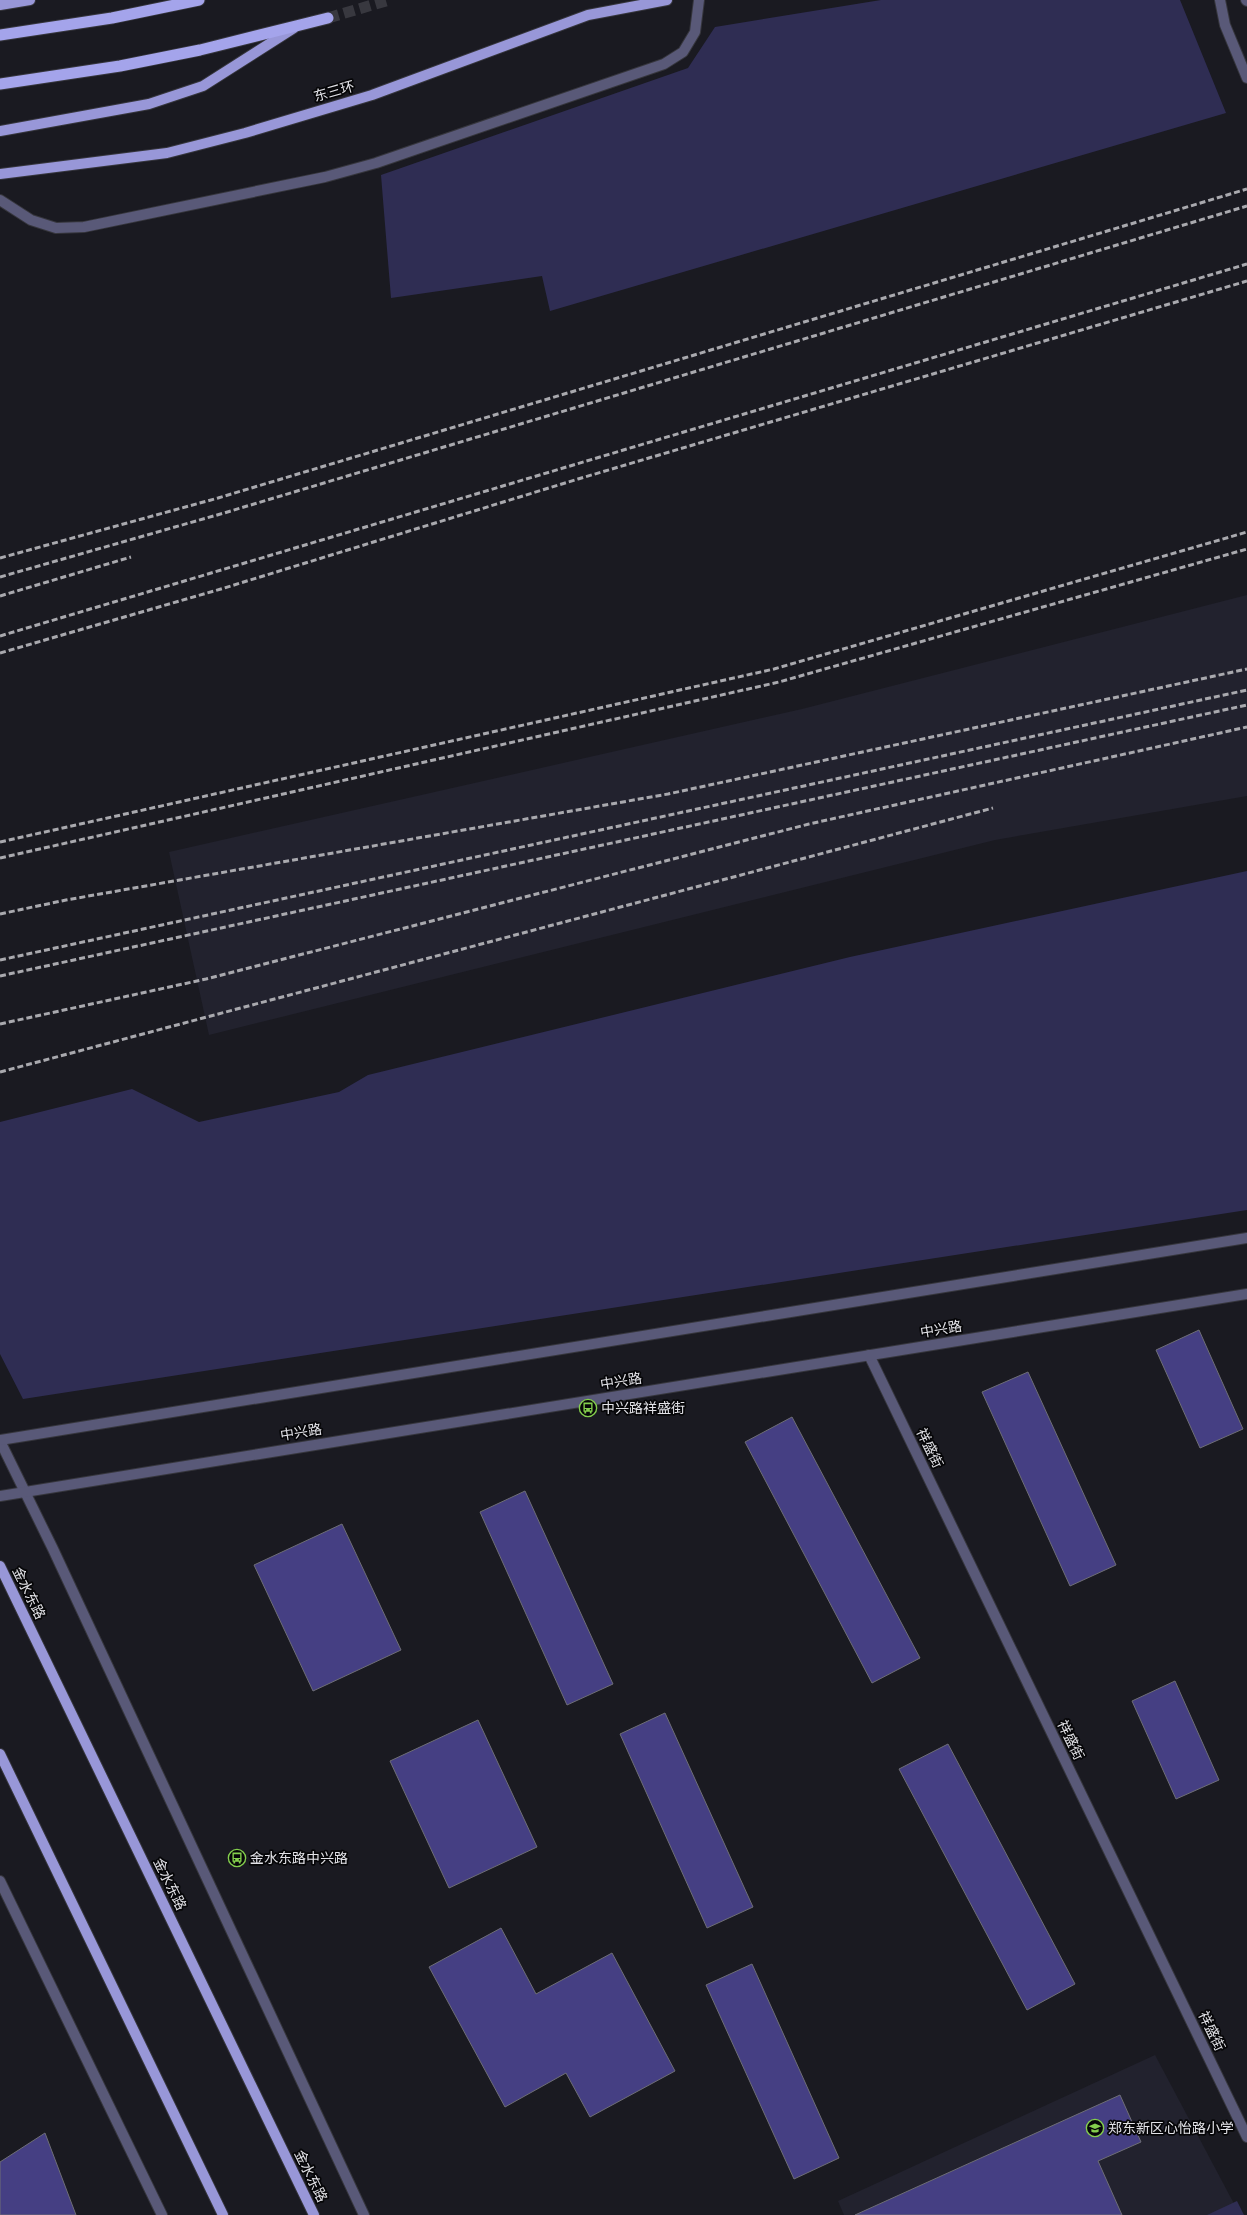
<svg xmlns="http://www.w3.org/2000/svg" width="1247" height="2215" font-family="'PT Sans','Noto Sans SC',sans-serif">
	<style>
		.built { fill: #22222e }
		.green { fill: #2f2d53 }
		.building { fill: #453f83; stroke: #6e6e76 }
		.lines { fill: none; stroke-linecap: round; stroke-linejoin: round }
		.trunk-tunnel { stroke: #38383f; stroke-width: 11; stroke-dasharray: 11 5.5; stroke-linecap: butt }
		.service-casing { stroke: #36363d; stroke-width: 12 }
		.minor-casing { stroke: #36363d; stroke-width: 12 }
		.tertiary-casing { stroke: #36363d; stroke-width: 12 }
		.primary-casing { stroke: #36363d; stroke-width: 12 }
		.trunk-casing { stroke: #36363d; stroke-width: 13 }
		.service { stroke: #595978; stroke-width: 10 }
		.minor { stroke: #595978; stroke-width: 10 }
		.tertiary { stroke: #595978; stroke-width: 10 }
		.primary { stroke: #9897d8; stroke-width: 10 }
		.trunk { stroke: #a4a4eb; stroke-width: 11 }
		.rail { stroke: #a9a9ae; stroke-width: 3; stroke-dasharray: 6 3; stroke-linecap: butt }
		.labels { text-anchor: middle; dominant-baseline: central; stroke-width: 3.5; stroke-linejoin: round; paint-order: stroke }
		.street-label { font-size: 14px; fill: #e3e3e8; stroke: #060608 }
		.poi-label { font-size: 14px; fill: #e3e3e8; stroke: #060608; text-anchor: start }
	</style>
	<rect width="100%" height="100%" fill="#1a1a21"/>
	<path class="built" d="M1247,595V796L995,840L209,1035L169,852L802,709Z
		M1155,2055L1240,2215H844L838,2201Z"/>
	<path class="green" d="M881,0H1180L1226,113L550,311L542,276L391,298L381,175L688,68L715,27Z
		M1247,871V1210L23,1399L0,1354V1122L132,1089L199,1122L339,1092L368,1075L850,957Z
		M1237,2201L1244,2215H1207Z"/>
	<path class="building" d="M1199,1330L1243,1429L1200,1448L1156,1350Z
		M1028,1372L1116,1565L1070,1586L982,1392Z
		M792,1417L920,1658L872,1683L745,1442Z
		M525,1491L613,1684L567,1705L480,1512Z
		M342,1524L401,1650L313,1691L254,1565Z
		M1175,1681L1219,1780L1176,1799L1132,1701Z
		M665,1713L753,1907L707,1928L620,1734Z
		M478,1720L537,1847L449,1888L390,1761Z
		M948,1744L1075,1984L1027,2010L899,1769Z
		M501,1928L536,1994L612,1953L675,2071L590,2117L566,2073L505,2107L429,1967Z
		M752,1964L839,2158L794,2179L706,1985Z
		M1120,2095L1141,2142L1098,2161L1122,2215H855Z
		M45,2133L76,2215H0V2162Z"/>
	<g class="lines">
		<path class="trunk-tunnel" d="M328,18L389,0"/>
		<defs>
			<path id="service" d="M0,200L31,220L56,228L84,227L325,177L376,163L664,64L683,52L695,32L699,0"/>
			<path id="minor" d="M1220,0L1225,25L1247,78
				M1246,0L1247,1
				M869,1355L1247,2137
				M0,1441L53,1549L364,2215
				M0,1881L162,2215"/>
			<path id="tertiary" d="M0,1440L1247,1238
				M0,1496L1247,1294"/>
			<path id="primary" d="M0,5L30,0
				M0,131L149,104L203,86L294,28
				M0,174L167,153L245,133L372,95L588,15L667,0
				M0,1566L314,2215
				M0,1754L223,2215"/>
			<path id="trunk" d="M0,35L112,18L199,0
				M0,84L120,66L200,50L328,18"/>
		</defs>
		<use href="#service" class="service-casing"/>
		<use href="#minor" class="minor-casing"/>
		<use href="#tertiary" class="tertiary-casing"/>
		<use href="#primary" class="primary-casing"/>
		<use href="#trunk" class="trunk-casing"/>
		<use href="#service" class="service"/>
		<use href="#minor" class="minor"/>
		<use href="#tertiary" class="tertiary"/>
		<use href="#primary" class="primary"/>
		<use href="#trunk" class="trunk"/>
		<path class="rail" d="M0,558L218,498L1247,189
			M0,577L224,513L1247,206
			M0,596L131,557
			M0,636L1247,264
			M0,653L221,589L578,479L1247,281
			M0,842L774,669L1247,532
			M0,858L779,682L1247,549
			M0,914L66,900L668,794L1247,669
			M0,960L1247,690
			M0,976L1247,705
			M0,1024L206,979L809,824L1247,727
			M0,1072L993,808"/>
	</g>
	<defs>
		<symbol id="bus-ring" viewBox="-11 -11 22 22"><circle r="9.5" fill="#060608" stroke="#84cf4d" stroke-width="1.5"/><path d="M-5-6H5V4H4V6H2V4H-2V6H-4V4H-5ZM-3.5-4V0h7V-4ZM-3.5 1.2v1.5H-2V1.2ZM2 1.2v1.5H3.5V1.2Z" fill="#84cf4d"/></symbol>
		<symbol id="school-ring" viewBox="-11 -11 22 22"><circle r="9.5" fill="#060608" stroke="#84cf4d" stroke-width="1.5"/><path d="M0-5L7-2L0 1L-7-2ZM-4 1L0 2.5L4 1V4Q0 6-4 4Z" fill="#84cf4d"/></symbol>
	</defs>
	<g fill-rule="evenodd">
		<use href="#bus-ring" x="578" y="1398" width="20" height="20"/>
		<use href="#bus-ring" x="227" y="1848" width="20" height="20"/>
		<use href="#school-ring" x="1085" y="2118" width="20" height="20"/>
	</g>
	<g class="labels">
		<g class="street-label">
			<text transform="translate(334 91) rotate(-16)">东三环</text>
			<text transform="translate(941 1329) rotate(-9)">中兴路</text>
			<text transform="translate(621 1381) rotate(-9)">中兴路</text>
			<text transform="translate(301 1432) rotate(-9)">中兴路</text>
			<text transform="translate(930 1448) rotate(64)">祥盛街</text>
			<text transform="translate(29 1593) rotate(64)">金水东路</text>
			<text transform="translate(1071 1740) rotate(64)">祥盛街</text>
			<text transform="translate(170 1884) rotate(64)">金水东路</text>
			<text transform="translate(1212 2031) rotate(64)">祥盛街</text>
			<text transform="translate(311 2176) rotate(64)">金水东路</text>
		</g>
		<g class="poi-label">
			<text x="601" y="1408">中兴路祥盛街</text>
			<text x="250" y="1858">金水东路中兴路</text>
			<text x="1108" y="2128">郑东新区心怡路小学</text>
		</g>
	</g>
</svg>
